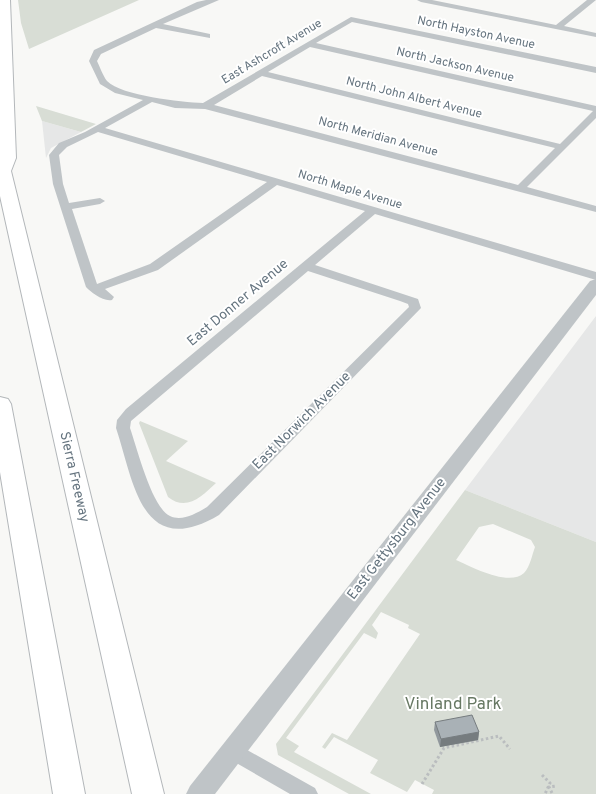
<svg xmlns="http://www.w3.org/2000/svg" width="596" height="794" font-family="Overpass,sans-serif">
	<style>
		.built { fill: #e6e7e7 }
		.green { fill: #d8ddd5; fill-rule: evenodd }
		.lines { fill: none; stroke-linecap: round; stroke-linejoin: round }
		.motorway-casing { stroke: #b3b7ba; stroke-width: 2 }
		.path { stroke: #babdbf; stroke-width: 3; stroke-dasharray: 2.5 2.5; stroke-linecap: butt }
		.minor { fill: #bfc4c7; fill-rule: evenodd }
		.tertiary { fill: #bfc4c7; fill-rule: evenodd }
		.motorway { fill: #fff; fill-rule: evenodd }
		.wall { fill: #91989d }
		.shaded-wall { fill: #767c7f }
		.building { fill: #a9b1b6; stroke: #767c7f }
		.labels { text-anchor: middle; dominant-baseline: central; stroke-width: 4; stroke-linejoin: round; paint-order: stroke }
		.far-street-label { font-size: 12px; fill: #65747f; stroke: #fff }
		.street-label { font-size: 14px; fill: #65747f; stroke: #fff }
		.near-park-label { font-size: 17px; fill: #677863; stroke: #fff }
	</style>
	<rect width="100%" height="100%" fill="#f8f8f6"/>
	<path class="built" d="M42,121L81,132L51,148L46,158Z
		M596,316V542L465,490Z"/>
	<path class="green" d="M18,0H139L29,49L21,23Z
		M36,106L96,124L81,132L42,121Z
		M140,421L188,441L166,461L216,483C202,496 187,512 168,497L139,423Z
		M465,490L596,542V794H432L434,790L415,780L407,792L370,773L378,760L334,737L325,749L322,747L332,733L347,740L420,634L408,628L409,625L381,612L372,625L378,633L376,639L364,633L286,738L299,746L294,752L371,794H349L278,755L276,744ZM493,524L531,540L535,547C532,555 530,567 524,573C509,587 472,567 456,560L479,527Z"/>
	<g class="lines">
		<defs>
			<path id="motorway" d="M0,0H10L16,158L11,171L164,794H132L0,196Z
				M0,397L8,399L11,404L85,794H53L0,472Z"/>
		</defs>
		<use href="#motorway" class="motorway-casing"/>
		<path class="path" d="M542,775L550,783L545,794
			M422,784L444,748L499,736L510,749
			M552,793L549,787L556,786"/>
		<path class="minor" d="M206,0H219L163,24L210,34V38L156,28L101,54L97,61C100,67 103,76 107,81C122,96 181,102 203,103L351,17L596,67V73L352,22L316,43L596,106V118L527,187L596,206V212L205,109L175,108L152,102L105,128L596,272V280L375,214L315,265L418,299L421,308L219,515C141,561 134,482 116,428L117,420L126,409L365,211L277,185L158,270L105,289L114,297L112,300C103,302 91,292 86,287L53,184L49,155L59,143L85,132L143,100L115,93L100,84L89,61L94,50L197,2ZM310,47L593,111L560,144L268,72ZM262,76L555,148L518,185L214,105ZM98,132L267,182L150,264L97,284L72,209L100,204L105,201L100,198L69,203L63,184L59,155L67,147ZM308,271L400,301L408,304L409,307L207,507C197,513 182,522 170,516C152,508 137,448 130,428L131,421Z
			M417,0H432L556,25L587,0H596L564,26L596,33V37L421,2Z
			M233,742L315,788L318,794H290L226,757L223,751L226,745Z"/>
		<path class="tertiary" d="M596,279V295L215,794H186L190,786L590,281Z"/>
		<use href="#motorway" class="motorway"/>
	</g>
	<path class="wall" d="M435,722L479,732L478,740L440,747L434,730Z"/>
	<path class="shaded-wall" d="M479,732L478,740L440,747L441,739Z"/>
	<path class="building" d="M472,715L479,732L441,739L435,722Z"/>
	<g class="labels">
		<g class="far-street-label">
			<text transform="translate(476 33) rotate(12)">North Hayston Avenue</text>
			<text transform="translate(272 52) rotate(-31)">East Ashcroft Avenue</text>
			<text transform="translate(455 65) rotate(13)">North Jackson Avenue</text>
			<text transform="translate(414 98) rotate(14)">North John Albert Avenue</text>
			<text transform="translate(378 137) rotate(15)">North Meridian Avenue</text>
			<text transform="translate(350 190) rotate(17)">North Maple Avenue</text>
		</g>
		<g class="street-label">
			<text transform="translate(238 303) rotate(-40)">East Donner Avenue</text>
			<text transform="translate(302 421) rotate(-45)">East Norwich Avenue</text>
			<text transform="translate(74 477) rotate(77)">Sierra Freeway</text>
			<text transform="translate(397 539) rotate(-52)">East Gettysburg Avenue</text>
		</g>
		<g class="near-park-label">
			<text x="453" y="705">Vinland Park</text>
		</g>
	</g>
</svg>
